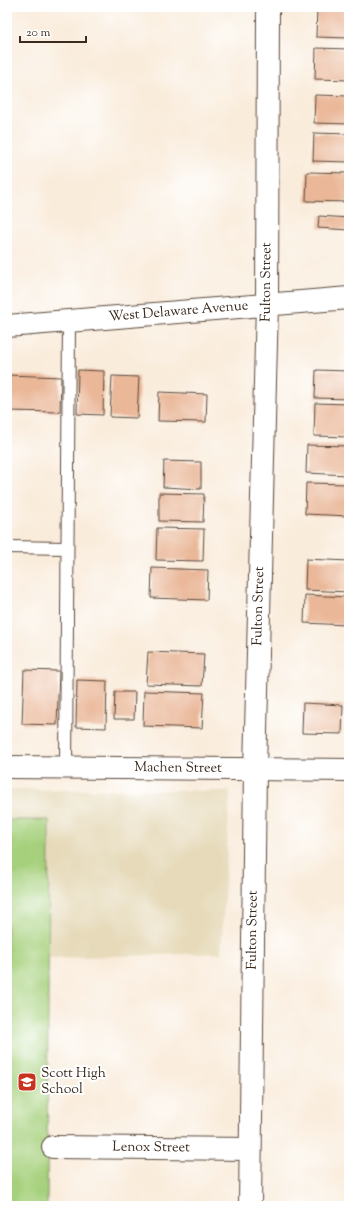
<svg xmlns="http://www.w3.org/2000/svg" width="356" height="1213" font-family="'Sorts Mill Goudy',serif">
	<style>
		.built { fill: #e6daba }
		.green { fill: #a6d07c; stroke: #707d4d }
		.building { fill: #eab798 }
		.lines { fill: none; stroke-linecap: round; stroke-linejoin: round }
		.service-casing { stroke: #58473a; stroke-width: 14 }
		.minor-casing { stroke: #58473a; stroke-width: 24 }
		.tertiary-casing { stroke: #58473a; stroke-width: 24 }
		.service { stroke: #fff; stroke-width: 12 }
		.minor { stroke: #fff; stroke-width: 22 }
		.tertiary { stroke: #fff; stroke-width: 22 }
		.labels { text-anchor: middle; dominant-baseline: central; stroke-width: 4; stroke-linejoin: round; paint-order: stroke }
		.street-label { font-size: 14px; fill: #3b2a1e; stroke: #fff }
		.poi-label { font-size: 14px; fill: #3b2a1e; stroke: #fff; text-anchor: start }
	</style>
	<rect width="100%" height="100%" fill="#fff"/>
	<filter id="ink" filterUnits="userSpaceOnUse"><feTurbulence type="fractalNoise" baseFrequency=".025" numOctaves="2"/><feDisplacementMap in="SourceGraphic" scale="8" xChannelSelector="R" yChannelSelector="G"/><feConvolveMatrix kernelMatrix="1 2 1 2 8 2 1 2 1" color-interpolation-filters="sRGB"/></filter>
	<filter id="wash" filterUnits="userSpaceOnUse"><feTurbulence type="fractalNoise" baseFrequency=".012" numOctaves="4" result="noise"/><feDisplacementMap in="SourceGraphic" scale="16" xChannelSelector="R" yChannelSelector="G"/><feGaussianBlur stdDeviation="0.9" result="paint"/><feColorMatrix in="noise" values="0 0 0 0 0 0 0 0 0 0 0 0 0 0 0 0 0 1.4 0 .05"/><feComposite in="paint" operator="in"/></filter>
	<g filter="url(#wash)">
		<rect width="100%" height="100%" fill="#f9ecdb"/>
		<path class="built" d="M7,789L230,791L221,953L48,958L47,1206H7Z"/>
		<path class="green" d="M7,820H49L47,1206H7Z"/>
		<g id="blocks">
			<path class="building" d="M317,7H349V38L316,37Z
				M316,48L349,49V80L315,79Z
				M315,95L349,96V124L314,123Z
				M314,133L349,134V162L313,161Z
				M307,172L349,173V202L306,201Z
				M319,216L349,218V230L318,228Z
				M78,370L104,371L103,415L77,414Z
				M316,370L349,371V399L315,398Z
				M7,375L61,377L60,412L7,411Z
				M112,376L139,377L137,418L110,417Z
				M159,392L207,394L206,422L158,421Z
				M315,403L349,404V437L314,436Z
				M307,445L349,446L348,475L306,473Z
				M164,461L201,462V489L163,487Z
				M306,483L349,484V516L305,514Z
				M159,493L204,494L203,522L159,521Z
				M157,528L204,529L203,561L156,560Z
				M306,559L349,561V592L305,590Z
				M152,568L208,570L207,600L151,598Z
				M305,595L347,597L346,625L304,623Z
				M148,652L204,654L202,686L146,684Z
				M24,670L59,671L57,725L22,724Z
				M77,680L107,681L106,728L76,727Z
				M144,691L204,693L202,728L143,726Z
				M115,692H135L134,719H114Z
				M303,703L343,705L342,734L302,733Z"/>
		</g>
	</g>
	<g filter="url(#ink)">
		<use href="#blocks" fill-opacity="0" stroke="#58473a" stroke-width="1"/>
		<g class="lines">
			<defs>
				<path id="service" d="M7,547L67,548
					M66,768L69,321"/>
				<g id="minor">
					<path id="s1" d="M7,767L349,770"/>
					<path id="s2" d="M53,1147L250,1149"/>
					<path id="s3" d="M250,1206L255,769L267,304L268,7"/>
				</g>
				<g id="tertiary">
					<path id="s4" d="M7,326L349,298"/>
				</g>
			</defs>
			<use href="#service" class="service-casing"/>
			<use href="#minor" class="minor-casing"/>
			<use href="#tertiary" class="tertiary-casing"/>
			<use href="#service" class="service"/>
			<use href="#minor" class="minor"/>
			<use href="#tertiary" class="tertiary"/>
		</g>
	</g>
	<defs>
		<symbol id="school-square" viewBox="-11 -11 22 22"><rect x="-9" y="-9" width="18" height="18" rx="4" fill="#c8321e" stroke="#fff"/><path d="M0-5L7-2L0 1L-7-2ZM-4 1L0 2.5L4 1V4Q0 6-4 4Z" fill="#fff"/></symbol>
	</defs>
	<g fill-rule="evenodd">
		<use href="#school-square" x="16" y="1071" width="22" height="22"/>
	</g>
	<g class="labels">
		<g class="street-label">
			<text stroke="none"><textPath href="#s3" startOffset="924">Fulton Street</textPath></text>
			<text stroke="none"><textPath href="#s4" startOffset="172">West Delaware Avenue</textPath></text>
			<text stroke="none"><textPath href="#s3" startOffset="600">Fulton Street</textPath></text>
			<text stroke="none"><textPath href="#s1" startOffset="171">Machen Street</textPath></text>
			<text stroke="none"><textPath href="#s3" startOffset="276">Fulton Street</textPath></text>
			<text stroke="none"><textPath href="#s2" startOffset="98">Lenox Street</textPath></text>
		</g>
		<g class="poi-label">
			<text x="41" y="1074">Scott High<tspan x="41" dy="16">School</tspan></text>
		</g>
	</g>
	<rect width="356" height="1213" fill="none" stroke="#fff" stroke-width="24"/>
	<path d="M20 36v6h66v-6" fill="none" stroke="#3b2a1e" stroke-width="2"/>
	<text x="26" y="36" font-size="12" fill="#3b2a1e" stroke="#ffffff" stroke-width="3" paint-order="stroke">20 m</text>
</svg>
